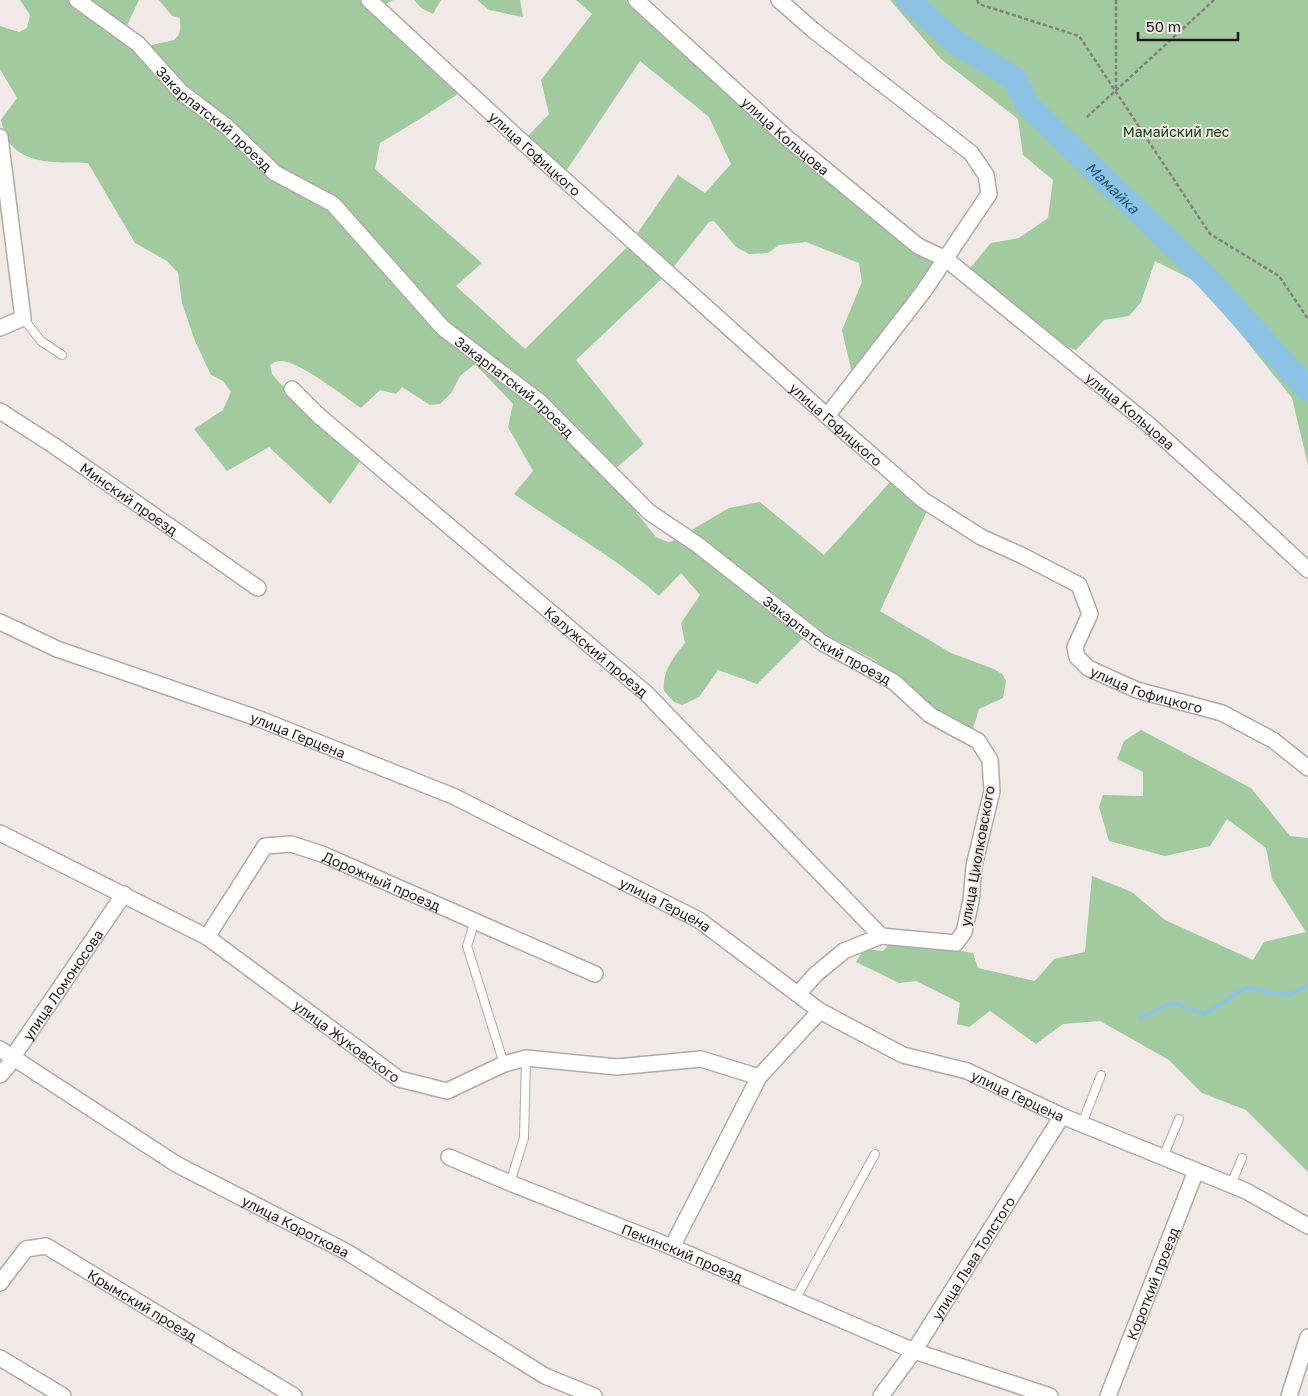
<svg xmlns="http://www.w3.org/2000/svg" width="1308" height="1396" font-family="'Golos Text',sans-serif">
	<style>
		.forest { fill: #a1ca9e }
		.lines { fill: none; stroke-linecap: round; stroke-linejoin: round }
		.stream { stroke: #8dc4e6; stroke-width: 4 }
		.river { stroke: #8dc4e6; stroke-width: 24 }
		.lane-casing { stroke: #b0aaa6; stroke-width: 10 }
		.street-casing { stroke: #b0aaa6; stroke-width: 18 }
		.path { stroke: #847f7d; stroke-width: 2.5; stroke-dasharray: 4 2.5; stroke-linecap: butt }
		.lane { stroke: #fff; stroke-width: 8 }
		.street { stroke: #fff; stroke-width: 15 }
		.labels { text-anchor: middle; dominant-baseline: central; stroke-width: 4; stroke-linejoin: round; paint-order: stroke }
		.street-label { font-size: 14px; fill: #1d1a19; stroke: #f0e9e5 }
		.park-label { font-size: 14px; fill: #094307; stroke: #f0e9e5 }
		.water-label { font-size: 15px; font-style: italic; fill: #1a5b7d; stroke: #f0e9e5 }
	</style>
	<rect width="100%" height="100%" fill="#f0e9e5"/>
	<path class="forest" d="M20,0H139L121,38L130,48L134,49L174,40C182,34 180,27 180,18L172,16L159,0H393L386,4L377,16L461,92L423,117L380,143L375,169L482,263L456,286L525,349L629,245L678,175L705,193L731,164L709,117L640,61L566,171L528,136L549,114L541,80L592,14L576,0H627L721,86L935,258L930,278L853,378L842,330L862,282L859,263L806,242L779,245L768,253L749,254L736,247L714,221L709,222L672,269L576,360L644,444L616,468L612,482L656,537L668,542L673,541L729,508L760,502L824,555L891,481L927,511L880,611L951,653L994,669L1002,674L1006,681L1003,698L979,709L973,729H969L935,714L875,660L813,628L757,684L718,670L699,697L682,705L674,702L664,691C662,671 673,658 685,643L681,623L700,595L681,573L659,596C615,557 562,528 514,494L533,471L508,427L513,404L475,364L460,376L452,392L440,404L430,405L402,387L396,394L380,390L361,408C345,397 298,360 280,361C276,361 273,363 270,365L272,374L308,415L361,460L330,504L269,447L227,471L194,429L223,410L231,392L223,381L211,375L195,341L182,303L178,273L167,261L135,243L88,163C62,162 26,166 9,142C5,136 3,127 1,120L17,98L0,69V26L19,32L27,28L30,15Z
		M414,0H441L433,14L421,8Z
		M477,0H520L523,17L489,10Z
		M890,0H1308V465L1292,398L1201,284L1155,261L1141,302L1129,316L1104,320L1076,350L1056,343L970,268L991,243L1019,238L1048,218L1053,180L1023,155L1018,119L941,59Z
		M1141,730L1251,788L1290,836L1308,838V1172L1246,1110L1202,1093L1169,1060L1100,1021L1063,1024L1036,1044L990,1011L969,1027L957,1024L960,1003L916,981L899,983L856,962L864,949L883,951L893,940L973,953L978,968L1035,981L1054,959L1085,952L1092,876L1132,892L1165,920L1253,960L1264,942L1306,932L1272,879L1266,848L1227,819L1210,846L1165,856L1109,841L1099,807L1103,795L1143,796V772L1117,759L1124,741Z"/>
	<g class="lines">
		<path class="stream" d="M1140,1018L1172,1002L1204,1014L1246,988L1290,995L1308,985"/>
		<path class="river" id="s1" d="M908,0L955,42L1015,79L1028,106L1206,277L1308,390"/>
		<defs>
			<path id="lane" d="M23,318L41,341L62,355
				M475,921L467,946L504,1064
				M1082,1124L1101,1075
				M1163,1157L1179,1119
				M510,1183L524,1138L526,1058
				M1231,1185L1242,1158
				M795,1300L875,1154"/>
			<g id="street">
				<path id="s2" d="M77,0L138,44L181,92L226,126L275,173L333,204L443,328L540,402L649,512L698,545L821,642L894,682L930,715L978,741L990,760L992,791L974,866L971,901L964,932L956,943L881,936L844,951L816,974L798,994"/>
				<path id="s3" d="M369,0L516,136L827,416L923,500L981,537L1021,555L1079,585L1090,614L1075,647L1077,657L1088,668L1137,690L1222,713L1273,740L1308,768"/>
				<path id="s4" d="M636,0L787,138L918,246L946,259L1148,424L1249,515L1308,570"/>
				<path d="M779,0L813,30L971,153L986,175L989,194L923,292L827,416"/>
				<path d="M0,137L23,318L0,328"/>
				<path id="s5" d="M292,389L318,415L646,693L881,936"/>
				<path id="s6" d="M0,411L53,445L258,588"/>
				<path id="s7" d="M0,622L57,649L257,718L453,796L699,920L820,1011L903,1055L967,1071L1062,1116L1246,1191L1308,1226"/>
				<path id="s8" d="M0,833L207,937L399,1079L447,1091L504,1064L526,1058L617,1067L701,1059L759,1077"/>
				<path id="s9" d="M207,937L265,846L291,844L322,854L595,974"/>
				<path id="s10" d="M0,1049L176,1164L347,1252L545,1376L594,1396"/>
				<path id="s11" d="M0,1075L8,1066L12,1058L124,894"/>
				<path id="s12" d="M449,1157L510,1183L672,1247L914,1351L1050,1396"/>
				<path d="M672,1247L759,1077L820,1011"/>
				<path id="s13" d="M0,1283L26,1249L46,1246L294,1396"/>
				<path d="M0,1358L63,1396"/>
				<path id="s14" d="M881,1396L914,1351L1062,1116"/>
				<path id="s15" d="M1108,1396L1196,1171"/>
				<path d="M1289,1396L1308,1337"/>
			</g>
		</defs>
		<use href="#lane" class="lane-casing"/>
		<use href="#street" class="street-casing"/>
		<path class="path" d="M977,0L979,4L1079,36L1210,234L1279,276L1308,319
			M1116,0V88
			M1087,117L1214,0"/>
		<use href="#lane" class="lane"/>
		<use href="#street" class="street"/>
	</g>
	<g class="labels">
		<g class="street-label">
			<text stroke="none"><textPath href="#s2" startOffset="182">Закарпатский проезд</textPath></text>
			<text stroke="none"><textPath href="#s4" startOffset="202">улица Кольцова</textPath></text>
			<text stroke="none"><textPath href="#s3" startOffset="226">улица Гофицкого</textPath></text>
			<text stroke="none"><textPath href="#s2" startOffset="588">Закарпатский проезд</textPath></text>
			<text stroke="none"><textPath href="#s4" startOffset="644">улица Кольцова</textPath></text>
			<text stroke="none"><textPath href="#s3" startOffset="631">улица Гофицкого</textPath></text>
			<text stroke="none"><textPath href="#s6" startOffset="156">Минский проезд</textPath></text>
			<text stroke="none"><textPath href="#s2" startOffset="992">Закарпатский проезд</textPath></text>
			<text stroke="none"><textPath href="#s5" startOffset="402">Калужский проезд</textPath></text>
			<text stroke="none"><textPath href="#s3" startOffset="1080">улица Гофицкого</textPath></text>
			<text stroke="none"><textPath href="#s7" startOffset="319">улица Герцена</textPath></text>
			<text transform="translate(977 856) rotate(-80)">улица Циолковского</text>
			<text stroke="none"><textPath href="#s9" startOffset="232">Дорожный проезд</textPath></text>
			<text stroke="none"><textPath href="#s7" startOffset="724">улица Герцена</textPath></text>
			<text stroke="none"><textPath href="#s11" startOffset="110">улица Ломоносова</textPath></text>
			<text stroke="none"><textPath href="#s8" startOffset="406">улица Жуковского</textPath></text>
			<text stroke="none"><textPath href="#s7" startOffset="1129">улица Герцена</textPath></text>
			<text stroke="none"><textPath href="#s10" startOffset="345">улица Короткова</textPath></text>
			<text stroke="none"><textPath href="#s12" startOffset="252">Пекинский проезд</textPath></text>
			<text stroke="none"><textPath href="#s14" startOffset="166">улица Льва Толстого</textPath></text>
			<text stroke="none"><textPath href="#s15" startOffset="121">Короткий проезд</textPath></text>
			<text stroke="none"><textPath href="#s13" startOffset="176">Крымский проезд</textPath></text>
		</g>
		<g class="park-label">
			<text x="1176" y="131">Мамайский лес</text>
		</g>
		<g class="water-label">
			<text stroke="none"><textPath href="#s1" startOffset="281">Мамайка</textPath></text>
		</g>
	</g>
	<path d="M1138 32v8h100v-8" fill="none" stroke="#1d1a19" stroke-width="2.5"/>
	<text x="1146" y="32" font-size="15" fill="#1d1a19" stroke="#f0e9e5" stroke-width="4" paint-order="stroke">50 m</text>
</svg>
